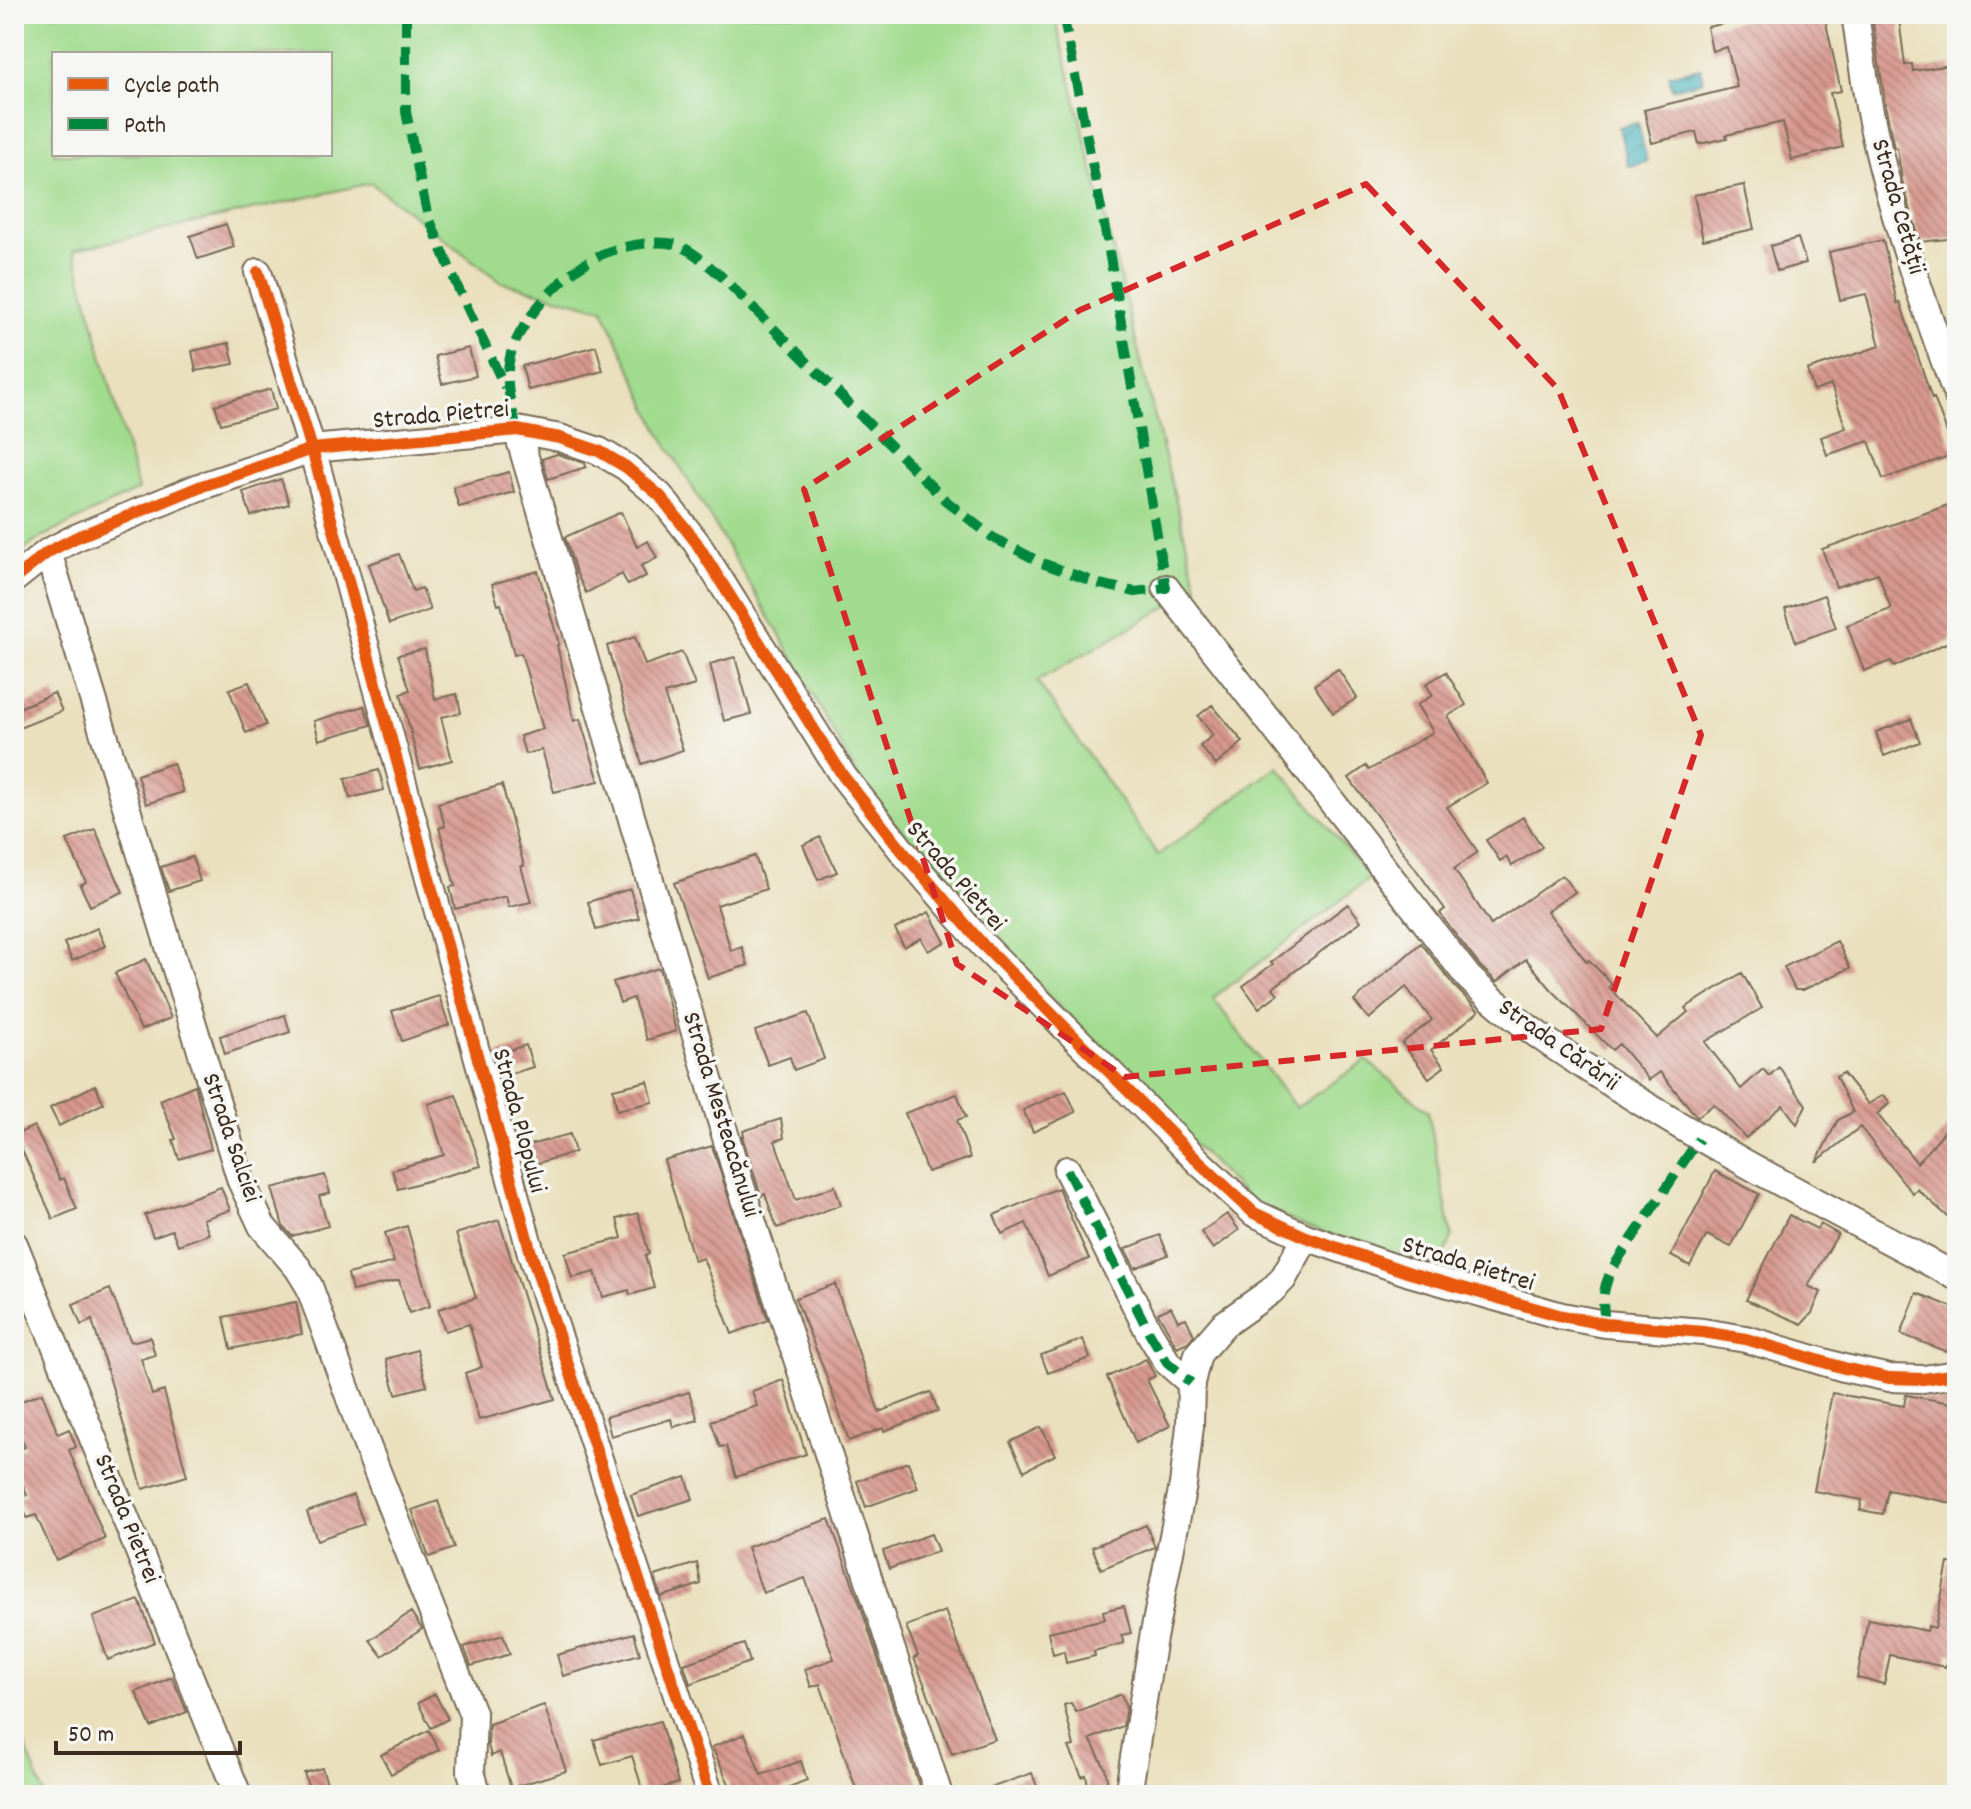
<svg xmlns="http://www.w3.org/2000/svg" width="1971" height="1809" font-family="Dekko,sans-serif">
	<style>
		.green { fill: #a1db8e; stroke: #6e8256; stroke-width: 2; fill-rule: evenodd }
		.water { fill: url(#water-waves); stroke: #406f6f; stroke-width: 2 }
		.building { fill: url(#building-back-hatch) }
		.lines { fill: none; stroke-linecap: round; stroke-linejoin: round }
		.minor-casing { stroke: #786a56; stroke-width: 30 }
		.minor { stroke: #fff; stroke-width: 26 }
		.quiet { stroke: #00873e; stroke-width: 10; stroke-dasharray: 20 10; stroke-linecap: butt }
		.cycleway-casing { stroke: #f6f6f2; stroke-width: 17 }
		.cycleway { stroke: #e8590c; stroke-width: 12 }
		.marked { fill: none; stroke: #d62828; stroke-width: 6; stroke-dasharray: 16 10; stroke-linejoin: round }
		.labels { text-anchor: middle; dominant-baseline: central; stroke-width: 7; stroke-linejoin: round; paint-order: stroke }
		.street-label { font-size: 26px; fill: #3b2a1e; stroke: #f6f6f2 }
	</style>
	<defs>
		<pattern id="water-waves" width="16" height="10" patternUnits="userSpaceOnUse" patternTransform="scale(2)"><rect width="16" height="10" fill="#46b4c0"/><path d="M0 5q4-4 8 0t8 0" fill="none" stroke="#3c939b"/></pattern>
		<pattern id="building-back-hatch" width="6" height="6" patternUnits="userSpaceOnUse" patternTransform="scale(2)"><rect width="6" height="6" fill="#d7988e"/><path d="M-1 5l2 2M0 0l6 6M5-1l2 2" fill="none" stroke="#b07c73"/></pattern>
	</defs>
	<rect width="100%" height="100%" fill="#f6f6f2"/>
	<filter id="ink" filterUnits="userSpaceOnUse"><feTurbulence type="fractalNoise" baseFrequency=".0125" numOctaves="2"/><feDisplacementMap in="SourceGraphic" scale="16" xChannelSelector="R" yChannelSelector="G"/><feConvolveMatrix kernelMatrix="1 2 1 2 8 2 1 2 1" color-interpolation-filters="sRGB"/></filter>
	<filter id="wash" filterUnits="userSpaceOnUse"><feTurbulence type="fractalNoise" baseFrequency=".006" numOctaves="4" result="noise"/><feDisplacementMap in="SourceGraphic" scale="32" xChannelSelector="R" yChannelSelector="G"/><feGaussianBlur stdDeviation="1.8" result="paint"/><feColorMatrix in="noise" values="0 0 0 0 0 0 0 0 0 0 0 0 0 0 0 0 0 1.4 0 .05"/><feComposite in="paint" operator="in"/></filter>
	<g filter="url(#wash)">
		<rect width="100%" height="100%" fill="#eae0bd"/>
		<path class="green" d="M14,14H1054L1198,589L1037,681L1158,855L1278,766L1370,878L1213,998L1296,1108L1366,1060L1428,1111L1452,1238L1438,1269L1306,1227L1248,1199L999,945L863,786L781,637L659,431L603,309L501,282L371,183L74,250L138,490L40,538L14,558ZM54,54H330V154H54Z
			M14,1717L43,1792L44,1795H14Z"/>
		<path class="water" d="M1700,68L1703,81L1672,89L1669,75Z
			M1638,123L1647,162L1628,166L1619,127Z"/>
		<g id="blocks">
			<path class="building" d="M1750,14H1824L1841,91L1830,93L1843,147L1792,160L1783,122L1726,135L1727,138L1699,144L1696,132L1652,143L1644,110L1737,87L1727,47L1712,51L1707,27L1751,18Z
				M1899,19L1905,65L1912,64L1913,71L1951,65L1957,111V238L1920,242L1902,180L1897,148H1894L1886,109L1873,23Z
				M1744,185L1754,229L1703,240L1694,195Z
				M226,224L234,247L198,259L190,236Z
				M1798,238L1806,263L1777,271L1770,246Z
				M1883,240L1897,303L1900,302L1932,399L1934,398L1955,454L1883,479L1869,441L1827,455L1821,437L1846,428L1831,385L1814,391L1807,370L1880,346L1866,294L1840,300L1829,252Z
				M229,343L234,364L196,371L192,351Z
				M596,346L603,371L528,390L522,366Z
				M469,348L476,376L442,384L435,356Z
				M271,389L276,409L221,424L215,405Z
				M557,454L585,463L586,467L548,479L542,459Z
				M509,472L514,492L459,507L453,487Z
				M281,479L289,504L251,516L243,492Z
				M1957,502V638L1894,667L1891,661L1864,671L1847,625L1891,609L1878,573L1836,587L1822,549Z
				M621,512L637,547L648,541L657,558L641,566L646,576L628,585L622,574L586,593L576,572L565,537Z
				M399,554L413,591L422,588L430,610L389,624L369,564Z
				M538,571L559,644L557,645L574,721L580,719L599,781L554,792L542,750L525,754L520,736L543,729L521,653L514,655L501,604L498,605L492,584Z
				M1824,595L1836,628L1796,642L1785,609Z
				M635,637L645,665L682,652L695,685L664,694L683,750L642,764L607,646Z
				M425,649L435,699L457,694L461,713L441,717L452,760L420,769L401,694L410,690L398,655Z
				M735,657L751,714L724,721L710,664Z
				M1338,669L1357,698L1333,713L1314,685Z
				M1446,672L1466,705L1448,716L1487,783L1447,807L1478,852L1454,869L1491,925L1562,875L1575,892L1547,911L1587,962L1589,960L1612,984L1609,987L1657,1038L1688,1012L1685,1008L1742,973L1762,1008L1705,1042L1741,1089L1763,1069L1769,1076L1779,1067L1806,1105L1797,1124L1783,1105L1746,1138L1714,1104L1697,1117L1660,1072L1649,1080L1619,1044L1612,1050L1551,989L1526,959L1497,982L1480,966L1446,922L1440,913L1445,909L1349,778L1366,766L1369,770L1433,732L1417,705L1433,695L1426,684Z
				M249,682L266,725L246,733L229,689Z
				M54,693L62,711L14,730V710Z
				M1212,705L1243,742L1216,765L1200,746L1213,735L1198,716Z
				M364,706L371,725L319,740L314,721Z
				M1911,719L1920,742L1884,756L1876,732Z
				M173,763L183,792L146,804L137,775Z
				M379,770L384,790L350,798L345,779Z
				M502,785L524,866H521L531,902L509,907L506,896L455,909L450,887L455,886L439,828L445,826L438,803Z
				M1523,817L1542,847L1512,866L1506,857L1500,861L1486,840Z
				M95,829L123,892L90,906L80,885L86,882L67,840Z
				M820,837L837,872L818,880L803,845Z
				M755,856L766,889L717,905L731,951L742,947L748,965L708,978L674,883Z
				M192,857L200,881L169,891L161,867Z
				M630,889L639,918L596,930L588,902Z
				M1348,904L1361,921L1273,988L1278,994L1259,1008L1243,986L1273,964L1271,962Z
				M929,912L945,942L928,951L921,938L904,947L895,929Z
				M97,928L105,946L72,961L64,943Z
				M1837,941L1850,968L1803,990H1795L1784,967Z
				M1421,943L1455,987L1479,1011L1431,1050L1444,1067L1429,1078L1402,1043L1432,1020L1406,987L1369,1019L1354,1001Z
				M146,959L171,1018L141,1030L115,973Z
				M659,968L676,1031L647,1040L633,998L620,1003L613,982Z
				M439,996L449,1025L402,1041L392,1011Z
				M808,1013L824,1059L794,1070L790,1057L768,1065L755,1031Z
				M285,1015L290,1032L225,1054L220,1036Z
				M526,1045L533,1067L500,1077L494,1055Z
				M1843,1073L1868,1104L1884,1095L1890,1103L1877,1114L1917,1163L1957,1117V1225L1917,1189L1913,1194L1860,1127L1816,1162L1838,1120L1853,1112L1836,1077Z
				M648,1081L653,1102L617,1110L613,1089Z
				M95,1085L104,1103L59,1126L50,1108Z
				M195,1085L211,1149L179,1159L173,1140L176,1139L160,1100Z
				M1066,1091L1076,1112L1033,1132L1023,1110Z
				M957,1094L966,1117L957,1120L970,1158L927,1172L905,1113Z
				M456,1095L481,1166L398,1189L392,1170L444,1155L428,1104Z
				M781,1119L784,1138L775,1141L796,1200L835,1186L841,1205L777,1228L765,1194L761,1196L742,1136H744L743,1131Z
				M34,1126L60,1180L64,1178L77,1209L53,1219L15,1135Z
				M570,1134L575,1152L525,1167L519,1148Z
				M712,1146L768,1320L732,1334L703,1258L694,1261L664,1160Z
				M1715,1171L1759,1194L1731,1247L1707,1235L1690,1266L1671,1256Z
				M325,1175L330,1193L319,1196L328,1226L292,1236L283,1226L272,1188Z
				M221,1187L230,1210L203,1219L209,1234L178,1245L172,1230L153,1237L145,1215Z
				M1058,1188L1089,1259L1048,1276L1026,1223L1002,1234L994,1215Z
				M638,1213L649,1254L645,1256L654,1288L630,1295L629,1290L603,1297L595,1272L572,1278L565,1253L622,1238L617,1219Z
				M1227,1214L1239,1230L1213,1249L1201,1232Z
				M1789,1215L1817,1229L1820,1224L1838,1234L1808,1286L1821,1292L1812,1313L1802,1324L1746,1300Z
				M499,1220L555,1399L479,1420L465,1373L482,1367L469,1324L445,1331L438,1309L476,1298L456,1234Z
				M407,1226L430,1306L409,1313L399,1280L352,1291L348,1274L394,1262L385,1233Z
				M1160,1235L1168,1255L1135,1268L1125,1249Z
				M835,1284L879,1412L931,1392L938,1411L884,1431L883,1428L849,1441L822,1364L795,1298Z
				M110,1289L131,1342L150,1337L155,1355L141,1359L152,1395L164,1391L187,1476L143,1489L92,1320L81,1325L73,1304Z
				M1917,1293L1957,1309V1328L1947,1352L1901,1334Z
				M296,1302L302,1334L231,1349L224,1317Z
				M1171,1307L1178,1321L1186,1318L1194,1335L1188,1342L1177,1347L1158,1313Z
				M1083,1339L1090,1358L1048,1373L1041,1355Z
				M417,1350L427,1386L396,1394L386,1359Z
				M1146,1359L1155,1376L1147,1380L1170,1426L1136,1443L1107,1377Z
				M783,1380L806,1454L736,1477L726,1446L720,1447L711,1421L757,1406L752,1391Z
				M689,1392L698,1420L673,1427L671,1419L611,1436L606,1417Z
				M42,1393L58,1434L69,1429L76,1447L69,1450L105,1539L56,1560L36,1515L27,1518L19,1498L27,1495L14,1463V1452L25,1447L14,1422V1404Z
				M1832,1393L1904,1406L1906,1395L1957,1404V1449L1951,1479L1957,1480V1504L1888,1490L1883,1514L1860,1510L1862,1500L1814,1491Z
				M1041,1427L1055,1455L1024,1471L1010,1442Z
				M908,1462L918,1488L866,1507L857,1481Z
				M686,1477L693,1499L638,1516L631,1495Z
				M353,1495L364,1524L317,1540L307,1512Z
				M438,1501L454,1548L429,1557L412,1510Z
				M829,1519L859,1601L922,1795H858L820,1684L811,1687L805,1669L834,1659L805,1578L763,1593L747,1547Z
				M1146,1525L1155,1547L1101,1569L1092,1547Z
				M931,1534L938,1551L889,1569L883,1551Z
				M697,1563L701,1584L661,1597L655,1576Z
				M1948,1563L1957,1564V1654L1949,1652L1945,1667L1890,1655L1884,1684L1857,1678L1868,1619L1927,1631L1928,1626L1935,1628Z
				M139,1600L155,1642L108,1660L93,1617Z
				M1124,1606L1131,1633L1121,1635L1124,1643L1094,1651L1095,1656L1066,1663L1064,1651L1053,1654L1048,1632L1105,1619L1103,1611Z
				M945,1611L995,1739L952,1754L914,1658L918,1656L906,1626Z
				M411,1612L422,1629L382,1656L370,1640Z
				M634,1633L640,1654L563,1676L557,1655Z
				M503,1635L510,1654L471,1666L464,1647Z
				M744,1644L750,1662L690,1684L684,1664Z
				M172,1677L187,1712L151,1727L136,1692Z
				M435,1694L448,1719L431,1728L418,1703Z
				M1121,1694L1126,1707L1123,1726L1090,1739L1105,1768L1110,1795H1090L1086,1775L1082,1777L1069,1747L1074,1746L1064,1705L1071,1703L1076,1712Z
				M544,1705L566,1771L511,1788L500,1752L491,1756L488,1745L489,1724Z
				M660,1721L678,1783L644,1794L632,1756L602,1765L594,1740Z
				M429,1730L439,1750L391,1774L381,1755Z
				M745,1734L761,1775L801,1761L807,1780L769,1795H726L724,1788L730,1786L712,1747Z
				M322,1768L331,1795H311L304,1773Z
				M1032,1773L1040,1795H980L979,1792Z"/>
		</g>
	</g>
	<g filter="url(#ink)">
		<use href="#blocks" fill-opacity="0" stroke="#786a56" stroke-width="2"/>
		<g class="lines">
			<defs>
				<path id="minor" d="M1855,14C1860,46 1864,79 1870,112C1889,208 1923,303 1957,395
					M258,272L312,449L531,1253L710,1795
					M517,430L735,1168L939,1795
					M48,552L241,1181L262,1226L298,1268L309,1286L366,1443L473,1715L471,1772L478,1795
					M14,579L48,552L75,538L199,487L312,449L517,430L560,438L599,451L626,467L660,496L696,542L843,776L904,853L983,945L1201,1164L1254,1213L1306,1237L1410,1273L1562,1316L1605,1324L1703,1332L1746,1339L1844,1368L1889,1378L1923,1379L1957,1374
					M1166,588L1468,977C1514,1022 1566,1055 1620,1089C1729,1158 1844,1216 1957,1277
					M1067,1170L1149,1332L1167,1362L1191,1383
					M14,1244L238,1795
					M1128,1795L1153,1638L1183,1485L1190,1426L1191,1383L1198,1354L1223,1325L1271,1291L1283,1279L1306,1237"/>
			</defs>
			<use href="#minor" class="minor-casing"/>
			<use href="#minor" class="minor"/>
			<path class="quiet" d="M406,14V112L427,213L458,288L505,387
				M517,430C511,405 504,383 510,357C519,321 563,273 596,257C616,247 646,241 668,243C688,245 705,263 720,275L945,500L992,537L1042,563L1100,584L1135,592L1166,588L1108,245L1063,14
				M1067,1170L1149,1332L1167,1362L1191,1383
				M1605,1324C1602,1299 1602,1290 1613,1267L1699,1139"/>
			<defs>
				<path id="cycleway" d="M258,272L312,449L531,1253L710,1795
					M14,579L48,552L75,538L199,487L312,449L517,430L560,438L599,451L626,467L660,496L696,542L843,776L904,853L983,945L1201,1164L1254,1213L1306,1237L1410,1273L1562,1316L1605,1324L1703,1332L1746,1339L1844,1368L1889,1378L1923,1379L1957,1374"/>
			</defs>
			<use href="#cycleway" class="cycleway-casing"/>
			<use href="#cycleway" class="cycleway"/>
		</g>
	</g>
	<path class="marked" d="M1366,184L1558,389L1701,735L1601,1029L1125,1077L957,964L804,489L1080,310Z"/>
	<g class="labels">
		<g class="street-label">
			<text transform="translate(1897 207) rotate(74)">Strada Cetății</text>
			<text transform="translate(441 416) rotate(-5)">Strada Pietrei</text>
			<text transform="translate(955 877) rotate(49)">Strada Pietrei</text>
			<text transform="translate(1558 1046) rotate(35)">Strada Cărării</text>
			<text transform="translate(720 1115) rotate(73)">Strada Mesteacănului</text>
			<text transform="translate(518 1121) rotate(75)">Strada Plopului</text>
			<text transform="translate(230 1138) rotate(71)">Strada Salciei</text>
			<text transform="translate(1468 1265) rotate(17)">Strada Pietrei</text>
			<text transform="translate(126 1519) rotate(68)">Strada Pietrei</text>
		</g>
	</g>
	<rect width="1971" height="1809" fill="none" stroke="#f6f6f2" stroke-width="48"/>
	<rect x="52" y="52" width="280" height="104" fill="#f6f6f2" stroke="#aba49d" stroke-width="2"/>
	<rect x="68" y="78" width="40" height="12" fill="#e8590c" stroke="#aba49d" stroke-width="2"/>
	<text x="124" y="92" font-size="24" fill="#3b2a1e">Cycle path</text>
	<rect x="68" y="118" width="40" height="12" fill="#00873e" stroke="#aba49d" stroke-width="2"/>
	<text x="124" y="132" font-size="24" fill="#3b2a1e">Path</text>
	<path d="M56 1741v12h184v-12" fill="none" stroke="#3b2a1e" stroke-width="4"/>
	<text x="68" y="1741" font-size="24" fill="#3b2a1e" stroke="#f6f6f2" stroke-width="6" paint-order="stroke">50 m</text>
</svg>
